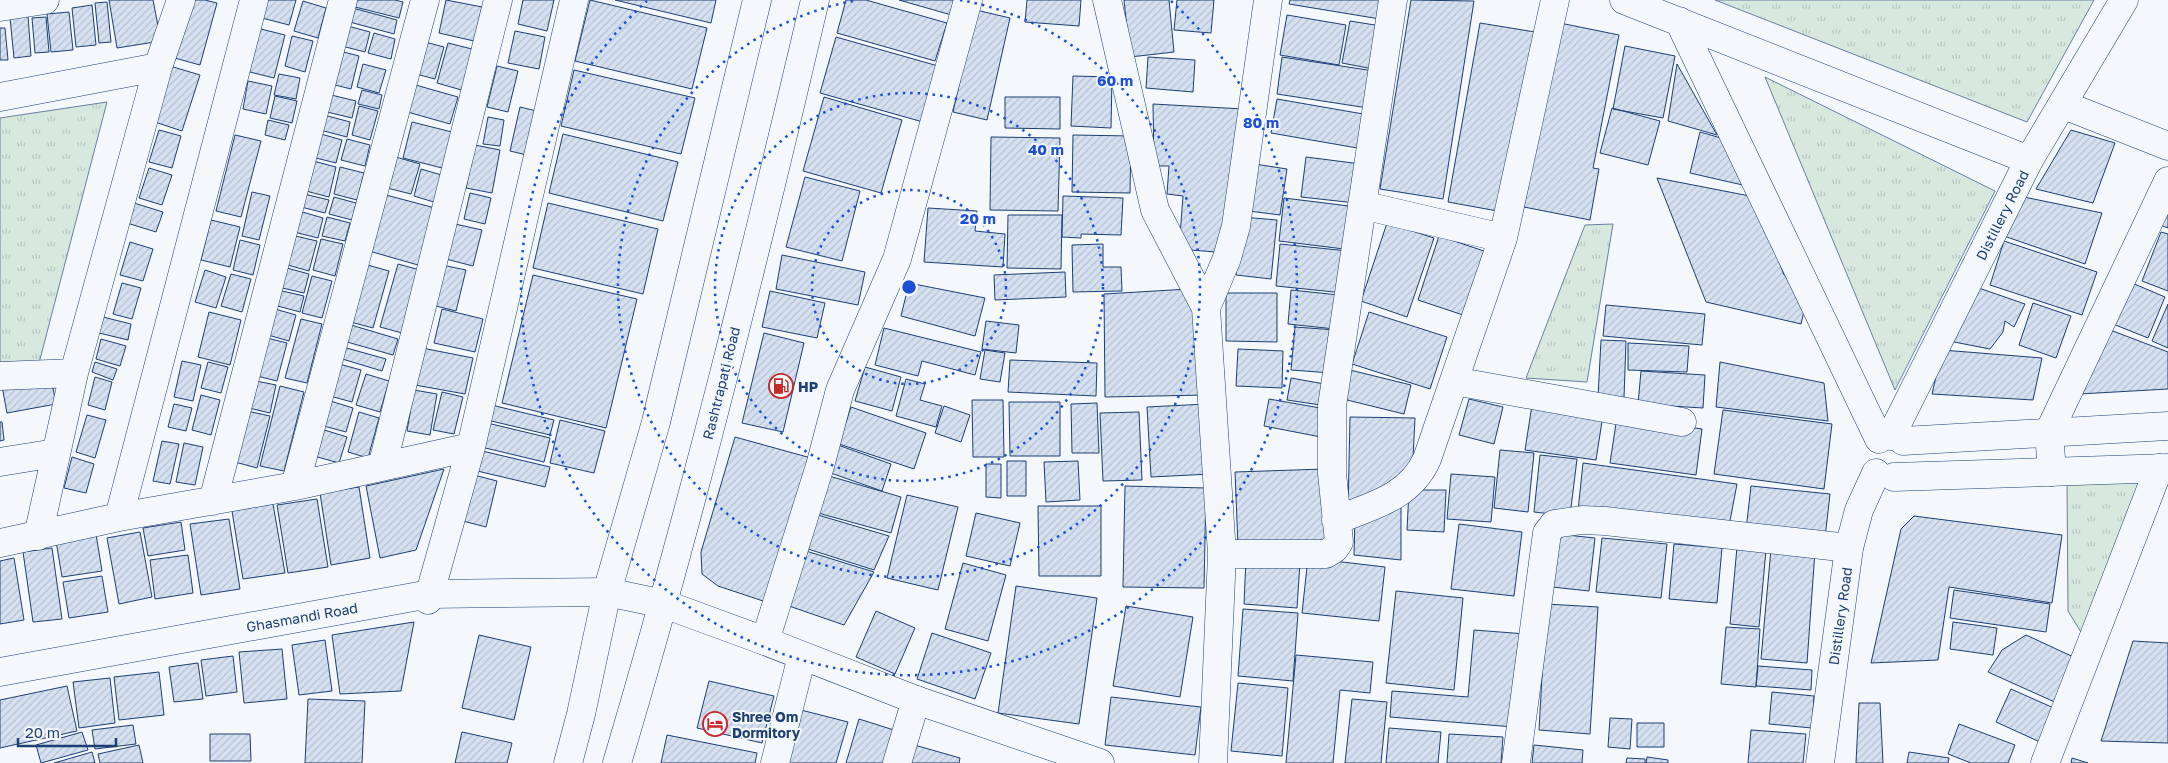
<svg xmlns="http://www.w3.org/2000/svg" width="2168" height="763" font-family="'Golos Text',sans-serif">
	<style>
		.grass { fill: url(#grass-tufts); stroke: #687fa3 }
		.building { fill: url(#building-hatch); stroke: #1d3f73 }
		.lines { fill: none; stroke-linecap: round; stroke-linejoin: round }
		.minor-casing { stroke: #1d3f73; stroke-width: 29 }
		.tertiary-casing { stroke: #1d3f73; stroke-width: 29 }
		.primary-casing { stroke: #1d3f73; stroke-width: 29 }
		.minor { stroke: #f4f7fb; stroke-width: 28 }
		.tertiary { stroke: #f4f7fb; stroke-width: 28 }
		.primary { stroke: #f4f7fb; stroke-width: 28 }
		.ring { fill: none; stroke: #1d4ed8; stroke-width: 2.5; stroke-dasharray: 2.5 5 }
		.labels { text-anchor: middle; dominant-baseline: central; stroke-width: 4; stroke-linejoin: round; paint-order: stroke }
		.street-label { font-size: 14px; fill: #1d3f73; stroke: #f4f7fb }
		.poi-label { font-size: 14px; font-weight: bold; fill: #1d3f73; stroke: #f4f7fb; text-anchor: start }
		.centre { fill: #1d4ed8; stroke: #f4f7fb; stroke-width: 2.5 }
		.ring-label { font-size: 15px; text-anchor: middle; font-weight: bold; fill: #1d4ed8; stroke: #f4f7fb; stroke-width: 4; stroke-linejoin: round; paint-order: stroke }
	</style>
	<defs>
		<pattern id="grass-tufts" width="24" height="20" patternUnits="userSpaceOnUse" patternTransform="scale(1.25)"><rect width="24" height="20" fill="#d7e8df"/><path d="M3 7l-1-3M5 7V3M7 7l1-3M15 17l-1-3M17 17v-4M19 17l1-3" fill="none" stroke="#b8c8c3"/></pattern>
		<pattern id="building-hatch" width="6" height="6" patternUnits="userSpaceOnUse" patternTransform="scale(1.25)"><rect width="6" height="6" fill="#d5e0f0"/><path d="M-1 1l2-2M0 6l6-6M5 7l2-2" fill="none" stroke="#b6c1d1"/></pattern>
	</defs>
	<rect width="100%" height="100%" fill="#f4f7fb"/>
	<path class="grass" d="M1715,0H2094L2027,122Z
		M1765,77L1995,191L1895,390Z
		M107,102L38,367L0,368V118Z
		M1613,224L1587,382L1526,378L1585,225Z
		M2067,479H2150L2092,650L2068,611Z"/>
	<path class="building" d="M109,0H153L161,41L117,48Z
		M187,0H205L217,3L200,65L171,57Z
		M267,0H296L289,25L262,18Z
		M353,0H395L403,2L399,18L351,6Z
		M446,0L482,7L474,41L439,33Z
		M523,0H554L547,31L518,24Z
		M590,0L707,28L692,89L575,61Z
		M615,0H716L711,23Z
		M846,0H866L947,23L935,61L837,33Z
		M899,0H959L955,16Z
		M1027,0H1081L1079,26L1025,22Z
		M1124,0H1169L1174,52L1130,57Z
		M1177,0H1214L1211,33L1174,30Z
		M1290,0H1383L1380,19L1289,4Z
		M1411,0L1474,1L1443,199L1380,189Z
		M303,1L326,8L318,38L294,31Z
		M107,2L111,42L99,43L95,3Z
		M92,5L96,45L76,47L72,8Z
		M349,7L397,20L394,34L346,21Z
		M976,10L1010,18L987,120L953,112Z
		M69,12L73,50L51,52L47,14Z
		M1287,15L1346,25L1339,65L1280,55Z
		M28,16L31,56L14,58L10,18Z
		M46,17L49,52L35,53L32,18Z
		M1350,21L1381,26L1373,69L1342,63Z
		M1480,23L1535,32L1503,212L1448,202Z
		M1560,23L1619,35L1593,168L1599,169L1590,220L1524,207Z
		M344,25L370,32L365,52L338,45Z
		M0,28H5L8,60H0Z
		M257,28L285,35L274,78L246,71Z
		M515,31L545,37L539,69L508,63Z
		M374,33L395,39L391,59L368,53Z
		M292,36L313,41L305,72L285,66Z
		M836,37L938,66L923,122L820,93Z
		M425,42L444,47L435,79L416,74Z
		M448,43L476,50L465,91L437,83Z
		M1625,46L1675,56L1663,118L1613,109Z
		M340,51L359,56L351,89L331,84Z
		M1148,57L1195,60L1193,92L1146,88Z
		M1282,57L1374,71L1368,108L1277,94Z
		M363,64L386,70L379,93L357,87Z
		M1677,64L1717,135L1668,121Z
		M170,66L200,75L182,131L152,121Z
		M497,66L518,71L508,112L487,107Z
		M574,70L695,98L681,154L561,126Z
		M279,74L300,78L296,99L274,95Z
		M1073,76L1112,77L1111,128L1071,126Z
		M248,81L272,86L266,114L243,109Z
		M412,84L458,97L450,124L404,111Z
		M362,90L382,95L379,109L358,104Z
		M327,94L356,101L352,118L323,111Z
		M275,96L297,101L292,123L270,118Z
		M824,97L902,120L881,193L803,171Z
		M1005,97H1060V129L1005,128Z
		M1277,99L1369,115L1363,149L1271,133Z
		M1153,104L1243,109L1228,253L1179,249L1183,196L1167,194L1169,166H1154Z
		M359,106L378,111L370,140L352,135Z
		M520,107L541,112L531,156L510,151Z
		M1612,108L1660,121L1648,165L1600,153Z
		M324,115L350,122L347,137L320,130Z
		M488,117L504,120L500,146L483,144Z
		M268,120L289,125L285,140L265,135Z
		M412,122L452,132L442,168L403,158Z
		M159,130L181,136L172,168L149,162Z
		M2071,130L2115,143L2093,203L2036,189Z
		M314,132L342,140L336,163L308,156Z
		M1700,132L1721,138L1747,186L1690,173Z
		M563,134L678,162L663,221L549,193Z
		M235,135L261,141L241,217L216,211Z
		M1073,135L1131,136L1130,193L1072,192Z
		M991,137L1060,138L1058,211L990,210Z
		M347,139L370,145L365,166L341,160Z
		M475,145L500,150L492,193L466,188Z
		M396,157L420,164L411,194L387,188Z
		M1306,157L1361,164L1356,203L1301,197Z
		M313,161L336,167L329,197L306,191Z
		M1248,163L1287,169L1280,215L1241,210Z
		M340,167L364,173L357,200L334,194Z
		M149,168L172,175L162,205L139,198Z
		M421,169L445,176L437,203L414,196Z
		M805,177L860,191L842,261L786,247Z
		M1657,178L1755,197L1784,275L1796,278L1808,295L1801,324L1706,302Z
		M252,192L270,196L259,240L242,236Z
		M470,193L491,198L485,224L464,219Z
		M304,194L329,200L325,213L301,207Z
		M386,195L435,208L418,265L369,251Z
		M2014,195L2102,213L2085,264L2001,235Z
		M1063,196L1123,198L1121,235L1081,234V238L1062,237Z
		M334,197L356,203L352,220L329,214Z
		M1284,198L1357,207L1352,250L1279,241Z
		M134,203L163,212L156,232L127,223Z
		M548,203L658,229L643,294L533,268Z
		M2168,205V228L2160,225Z
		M928,208L977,211L975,231L1005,234L1003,267L924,262Z
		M299,211L323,218L318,238L294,232Z
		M1008,215H1062L1061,269L1007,268Z
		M327,217L350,223L345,241L322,236Z
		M1242,217L1277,220L1271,279L1236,275Z
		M211,220L240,227L230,267L201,260Z
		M1387,223L1434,238L1407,317L1361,301Z
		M455,224L482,230L473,266L446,259Z
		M2161,232L2168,234V291L2142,281Z
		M291,235L317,241L309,271L284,264Z
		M1439,236L1484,251L1463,315L1418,300Z
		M321,239L343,244L335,276L313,270Z
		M240,240L260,245L253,275L233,270Z
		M2004,241L2097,272L2082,315L1990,285Z
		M130,242L153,249L143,281L120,275Z
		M1103,244V267H1121L1122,291L1073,292L1072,245Z
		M1280,244L1348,251L1344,293L1276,286Z
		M782,255L865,272L858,305L776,289Z
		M364,264L389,271L373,328L347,321Z
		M398,264L420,270L402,333L380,327Z
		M442,265L466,270L456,311L432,305Z
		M283,267L309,274L304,293L278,287Z
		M205,270L226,277L216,308L195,302Z
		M1065,272L1066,297L995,300L994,275Z
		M231,274L251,279L242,312L221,306Z
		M533,275L637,299L606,428L502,403Z
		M312,276L332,281L322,318L302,313Z
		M2125,280L2165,297L2148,338L2108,322Z
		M122,283L141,288L132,319L113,314Z
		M909,283L985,298L975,336L901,316Z
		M1973,286L2025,304L2014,327L2005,321L2003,332L1990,349L1949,341Z
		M1189,289L1206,395L1105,397L1104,294Z
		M278,290L304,296L300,312L274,305Z
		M1291,290L1339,295L1335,329L1288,324Z
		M770,291L825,303L817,338L762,327Z
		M1226,293H1277V342L1226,341Z
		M2033,303L2071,316L2056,358L2019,345Z
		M2168,304V348L2152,341Z
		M1606,305L1705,314L1702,345L1603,336Z
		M275,309L296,315L289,341L268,335Z
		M442,309L483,319L475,352L434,343Z
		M209,312L241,320L230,365L198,357Z
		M1369,312L1447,337L1430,389L1352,364Z
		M103,317L131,324L128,340L99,333Z
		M301,319L322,324L307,383L285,378Z
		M986,321L1019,325L1016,353L982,349Z
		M351,325L398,339L393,355L347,342Z
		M1295,327L1336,330L1332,373L1291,370Z
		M884,328L981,352L975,375L922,361L918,376L875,365Z
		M2105,328L2168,352V389L2079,394Z
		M764,333L804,343L783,432L742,423Z
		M267,338L287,343L277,381L257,376Z
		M101,339L126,346L120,366L96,359Z
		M1601,340L1626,341L1624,398L1598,397Z
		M1628,343L1689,346L1687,372L1628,370Z
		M343,347L386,359L382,371L339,358Z
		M422,348L473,358L465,394L415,385Z
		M1238,349L1283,351L1282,388L1236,386Z
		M985,350L1005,353L1000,382L980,379Z
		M1942,350L2042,358L2033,400L1932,394Z
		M1010,360L1097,363L1096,396L1008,392Z
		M182,361L201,365L193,401L174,397Z
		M95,362L117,369L113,380L92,372Z
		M208,362L228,367L221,393L201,388Z
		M1720,362L1824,383L1828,421L1716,407Z
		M339,364L361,370L352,402L330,396Z
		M865,367L901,377L892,411L855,401Z
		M1350,370L1411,385L1404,414L1343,399Z
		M1641,371L1705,375L1703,408L1638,404Z
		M366,374L389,381L380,412L356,405Z
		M51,377L56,404L7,413L2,386Z
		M95,377L112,382L105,410L88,405Z
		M1291,378L1330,385L1327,406L1287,400Z
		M906,379L925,384L920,400L942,406L936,427L896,416Z
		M256,381L276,385L270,413L249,408Z
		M280,386L304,392L284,471L260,466Z
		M414,390L437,394L430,435L407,431Z
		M442,392L463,397L454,434L433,430Z
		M201,395L220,400L211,435L192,430Z
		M1269,399L1326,409L1321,437L1264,426Z
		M1469,399L1503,407L1494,444L1459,435Z
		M327,400L353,408L346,432L320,425Z
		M972,400H1003L1004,457H973Z
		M1009,402H1060V456H1010Z
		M1097,403L1099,453H1072L1071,404Z
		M174,404L192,408L186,431L168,427Z
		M487,404L554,420L550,435L483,419Z
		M1207,404L1211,474L1151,477L1147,407Z
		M1532,405L1603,415L1596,460L1525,450Z
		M944,406L970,415L961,442L935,433Z
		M851,407L926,433L914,469L839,444Z
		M1723,410L1832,424L1824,489L1714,474Z
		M247,411L270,416L257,468L235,462Z
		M359,412L379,418L368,458L348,452Z
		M1139,412L1142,480L1103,481L1100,413Z
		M87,415L106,420L95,458L76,452Z
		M1350,417L1415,418L1412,479L1348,511Z
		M1617,417L1702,429L1696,475L1610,463Z
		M560,420L605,431L594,473L550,463Z
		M0,422H2L4,440L0,441Z
		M483,422L550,438L544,462L477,446Z
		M321,429L347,437L339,463L314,456Z
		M735,437L811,458L772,604L718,586L702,574L701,552Z
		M162,441L179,444L170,484L153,481Z
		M184,443L203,447L195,485L176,482Z
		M838,445L891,464L882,491L828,472Z
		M478,450L550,467L545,487L473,470Z
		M1500,450L1534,453L1528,512L1494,508Z
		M1540,455L1577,459L1570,516L1534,512Z
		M72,457L94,464L86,493L64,488Z
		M1007,461H1026V496H1007Z
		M1078,461L1080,500L1046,502L1044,462Z
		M1583,463L1737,484L1729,526L1578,511Z
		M986,464H1001V498L986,497Z
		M444,469L416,550L380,558L366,486Z
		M1324,469L1326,542L1238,546L1235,472Z
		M470,474L497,481L486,527L459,520Z
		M1451,474L1495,477L1491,522L1447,519Z
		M829,476L901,497L891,533L818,513Z
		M1125,486L1206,488L1204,588L1123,587Z
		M1751,486L1830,494L1825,538L1746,530Z
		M359,487L370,558L331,565L320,493Z
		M1409,490H1446L1444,532L1407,530Z
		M907,495L958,507L938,590L887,578Z
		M317,499L328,567L288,573L277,505Z
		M273,504L285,573L243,579L232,511Z
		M1038,506H1101V576H1039Z
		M1401,508V560L1354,555L1355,516Z
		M976,513L1020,523L1010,566L966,556Z
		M818,515L889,536L874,570L808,549Z
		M1914,516L2062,535L2052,603L1949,587L1938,660L1871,663L1901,529Z
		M229,519L240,589L201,595L190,524Z
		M181,522L185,550L148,556L143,528Z
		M1459,524L1522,532L1514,596L1451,589Z
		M140,532L152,597L119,604L107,538Z
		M96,534L102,571L62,577L56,541Z
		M1557,534L1595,538L1589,591L1552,587Z
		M1602,538L1667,544L1661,598L1596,592Z
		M1674,544L1722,548L1717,603L1669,599Z
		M1737,547L1766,550L1759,627L1730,624Z
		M52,548L62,619L33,622L23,552Z
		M1771,549L1815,551L1807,663L1761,659Z
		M806,551L874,572L844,625L789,606Z
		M188,555L193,593L155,599L150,560Z
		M14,558L24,620L0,624V561Z
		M1246,558L1300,562L1297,608L1244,604Z
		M1308,558L1385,567L1379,621L1302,613Z
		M963,563L1006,575L988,641L945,629Z
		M102,576L108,612L69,618L63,582Z
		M1016,586L1097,598L1079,724L998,713Z
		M1954,590L2050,604L2046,632L1950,618Z
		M1396,591L1463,598L1454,690L1386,683Z
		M1546,604L1598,607L1590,734L1539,730Z
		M1126,606L1193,617L1180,697L1113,686Z
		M1243,609L1298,613L1293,681L1238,676Z
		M876,611L915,628L895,674L856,657Z
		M414,622L401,691L340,694L332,635Z
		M1953,622L1997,628L1993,655L1950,649Z
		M1726,627L1760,629L1756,687L1721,684Z
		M1474,630L1526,634L1514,727L1390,717L1392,691L1468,697Z
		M932,633L991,653L975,699L917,679Z
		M479,635L531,647L514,720L462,708Z
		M2026,635L2080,660L2059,704L1988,672L2002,650Z
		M325,640L332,691L299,695L292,645Z
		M2133,641L2168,643V743L2101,741Z
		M282,649L287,699L244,703L239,652Z
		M1296,655L1373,662L1370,693L1340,690L1333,763H1286Z
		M233,656L237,692L206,696L201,660Z
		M198,663L203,699L174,702L169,667Z
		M1758,666L1812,670L1811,690L1756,686Z
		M159,672L164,715L119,720L114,677Z
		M110,678L115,723L79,728L73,682Z
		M709,681L774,696L762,743L697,728Z
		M1238,683L1288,688L1282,756L1231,751Z
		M67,686L77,731L0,748V700Z
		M2011,689L2056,709L2040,742L1996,722Z
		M1772,692L1814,696L1812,728L1769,724Z
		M1111,697L1201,707L1195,755L1105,745Z
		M308,699L365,701L362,763H305Z
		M1352,699L1387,702L1381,763H1345Z
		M1859,703H1880L1883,763H1856Z
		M801,710L848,722L836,763H787Z
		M1610,718L1632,719L1630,749L1608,747Z
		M859,719L897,731L887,763H846Z
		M1637,723H1664V747H1637Z
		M1959,724L2015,745L2008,763H1971L1948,754Z
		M133,725L136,744L95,749L92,730Z
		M1389,728L1441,732L1438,763H1386Z
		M1751,730L1806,734L1803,763H1748Z
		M82,732L88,750L41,763L36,745Z
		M462,732L512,743L507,763H455Z
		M210,734H250L251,761H210Z
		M1449,734L1503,737L1501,763H1447Z
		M667,735L757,753L755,763H661Z
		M911,744L960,758L959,763H905Z
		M139,745L143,763H100L98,754Z
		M1534,745L1583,750L1582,763H1532Z
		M92,752L95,763H54Z
		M1909,752L1949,758L1948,763H1907Z
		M1647,757L1668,760V763H1646Z
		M1627,758L1645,759V763H1626Z
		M2072,758L2088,763H2071Z"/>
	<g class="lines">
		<defs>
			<path id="minor" d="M1107,0L1155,210L1206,308L1222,554L1213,763
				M1624,0L2029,160
				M0,7L45,0
				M1679,21L1879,439
				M0,97L158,67
				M2064,105L2168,146
				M1362,205L1503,238
				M1206,308L1227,258L1236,226L1268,0
				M0,376L74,373
				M1454,381L1682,422
				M0,462L56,453
				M382,467L498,0
				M2052,472L2049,432L2168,181
				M295,486L425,0
				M213,501L343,0
				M119,517L254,0
				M1336,520C1372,506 1410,497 1427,459L1503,238L1555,0
				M38,536L74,373L158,67L181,0
				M0,543L119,517L295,486L471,447
				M1222,554H1326L1334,549L1339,542L1332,473V406L1393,0
				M428,600L471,447L574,0
				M765,641L820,466L840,390L897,259L968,0
				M775,763L802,656
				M897,763L916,700
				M1516,763L1547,533L1554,524L1582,520L1605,521L1849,548
				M2045,763L2159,468"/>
			<path id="tertiary" d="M1891,436L2029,160L2124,0
				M1903,441L2168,426
				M1894,477L2168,468
				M0,672L430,594L607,592L664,604L765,641L916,700L1100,763
				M1820,763L1849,548L1859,510L1876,473"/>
			<path id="primary" d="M568,763L581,714L607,592L656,422L757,0
				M617,763C692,511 755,256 815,0"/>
		</defs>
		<use href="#minor" class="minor-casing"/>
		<use href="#tertiary" class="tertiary-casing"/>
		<use href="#primary" class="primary-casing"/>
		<use href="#minor" class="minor"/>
		<use href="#tertiary" class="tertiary"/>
		<use href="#primary" class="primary"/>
	</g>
	<g class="ring">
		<circle cx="909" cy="287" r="97"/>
		<circle cx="909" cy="287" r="194"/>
		<path d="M960 0A291 291 0 1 1 858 0"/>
		<path d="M1171 1A388 388 0 1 1 647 1"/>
	</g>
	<defs>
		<symbol id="fuel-ring" viewBox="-11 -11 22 22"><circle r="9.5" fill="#f4f7fb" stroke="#c62828" stroke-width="1.5"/><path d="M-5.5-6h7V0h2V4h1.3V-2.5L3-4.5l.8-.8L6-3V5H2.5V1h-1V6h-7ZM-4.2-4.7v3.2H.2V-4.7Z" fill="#c62828"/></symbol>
		<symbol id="hotel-ring" viewBox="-11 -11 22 22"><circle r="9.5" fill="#f4f7fb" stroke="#c62828" stroke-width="1.5"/><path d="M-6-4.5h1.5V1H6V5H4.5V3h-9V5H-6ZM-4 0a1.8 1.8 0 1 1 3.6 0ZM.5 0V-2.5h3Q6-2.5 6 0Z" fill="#c62828"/></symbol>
	</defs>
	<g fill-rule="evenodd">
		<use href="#fuel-ring" x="767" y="372" width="28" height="28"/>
		<use href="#hotel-ring" x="701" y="710" width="28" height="28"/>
	</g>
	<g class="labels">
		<g class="street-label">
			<text transform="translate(2002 215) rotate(-63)">Distillery Road</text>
			<text transform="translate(721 383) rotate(-76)">Rashtrapati Road</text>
			<text transform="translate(1840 616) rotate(-82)">Distillery Road</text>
			<text transform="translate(302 617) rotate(-10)">Ghasmandi Road</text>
		</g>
		<g class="poi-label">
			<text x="798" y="386">HP</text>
			<text x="732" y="716">Shree Om<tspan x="732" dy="16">Dormitory</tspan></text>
		</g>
	</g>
	<circle cx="909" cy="287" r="8" class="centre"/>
	<g class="ring-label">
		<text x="1115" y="86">60 m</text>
		<text x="1261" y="128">80 m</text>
		<text x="1046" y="155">40 m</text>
		<text x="978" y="224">20 m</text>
	</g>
	<path d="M18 738v8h98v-8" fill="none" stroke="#1d3f73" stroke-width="2.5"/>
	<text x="25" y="738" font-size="15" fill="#1d3f73" stroke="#f4f7fb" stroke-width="4" paint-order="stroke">20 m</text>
</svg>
